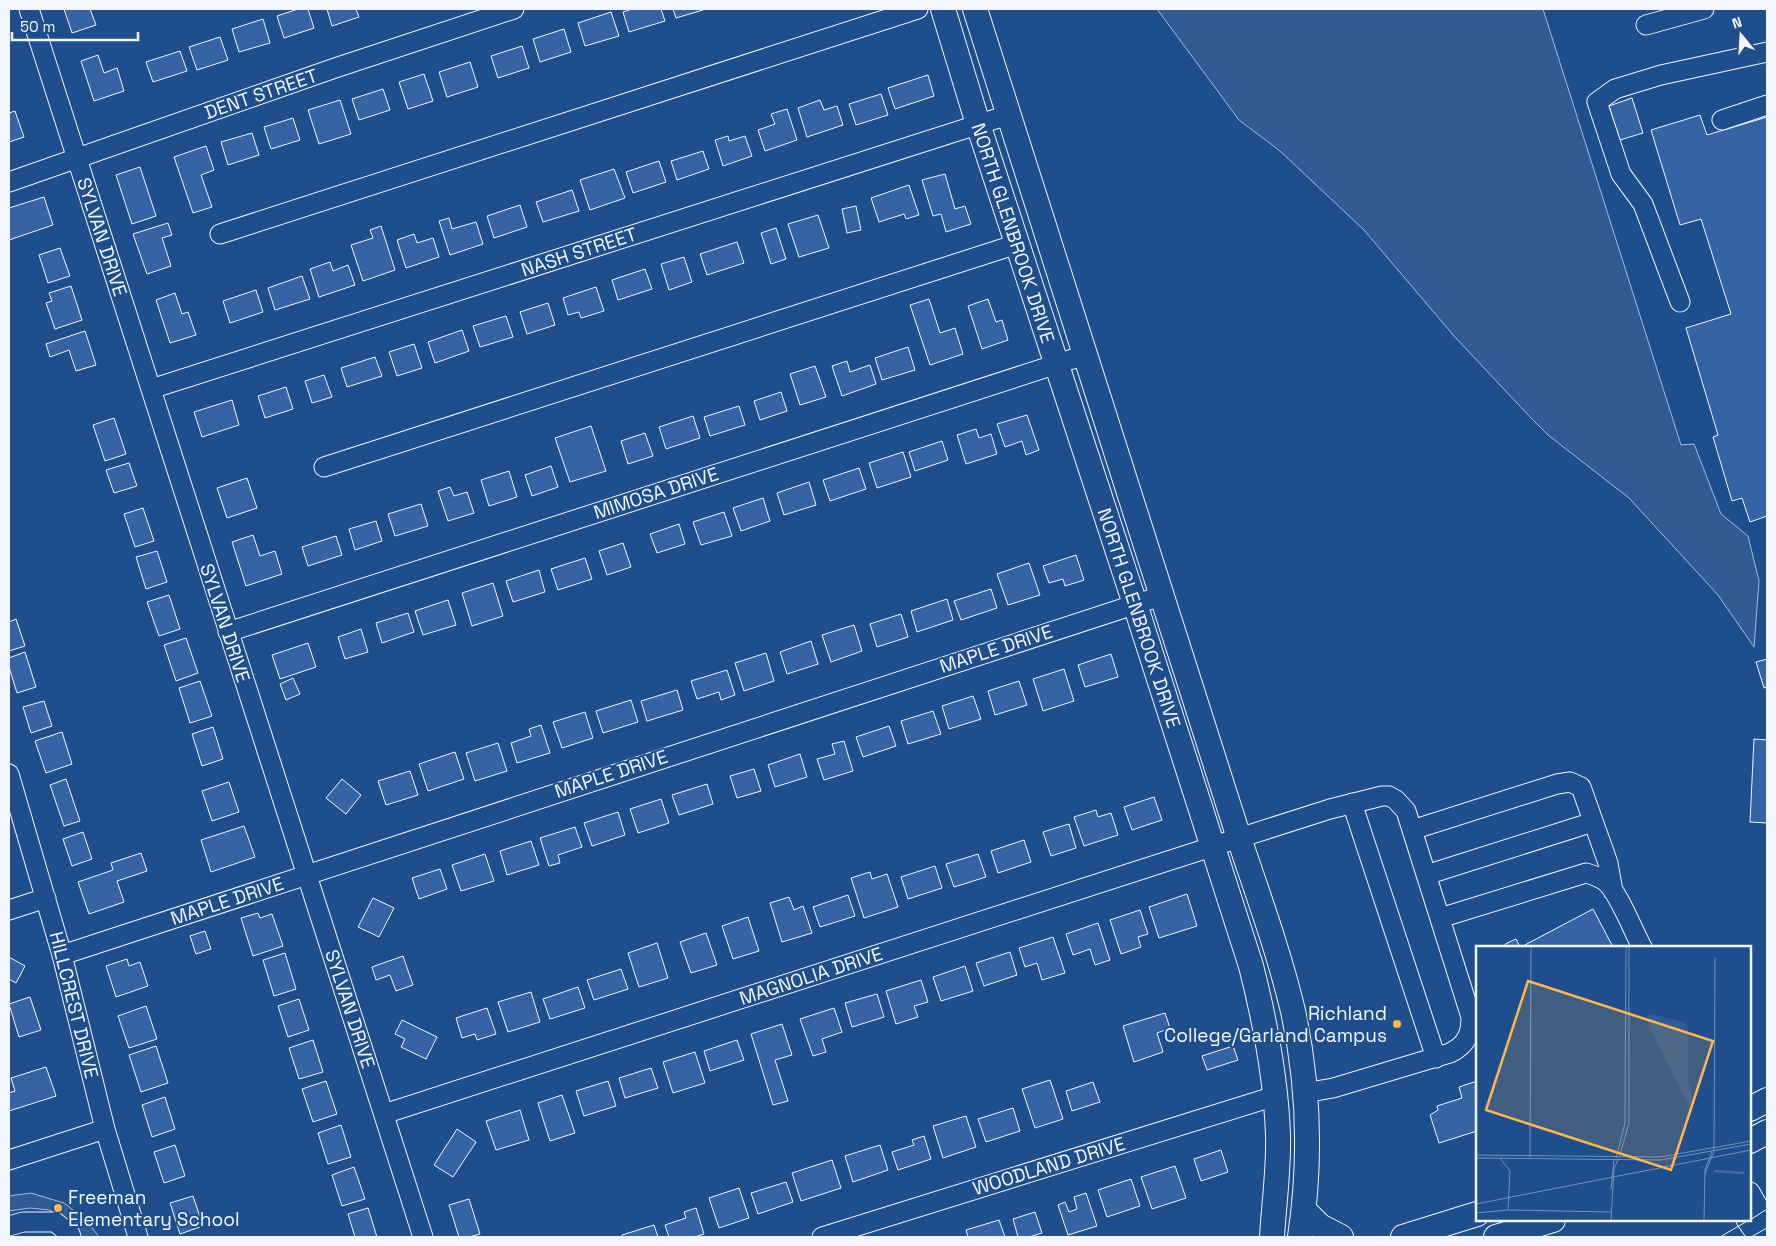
<svg xmlns="http://www.w3.org/2000/svg" width="1776" height="1246" font-family="'Space Grotesk',sans-serif">
	<style>
		.built { fill: #305b95; stroke: #a8bbd7 }
		.building { fill: #3563a3; stroke: #f2f6ff }
		.lines { fill: none; stroke-linecap: round; stroke-linejoin: round }
		.minor-casing { stroke: #f2f6ff; stroke-width: 21 }
		.major-casing { stroke: #f2f6ff; stroke-width: 26 }
		.minor { stroke: #1f4e8c; stroke-width: 19 }
		.major { stroke: #1f4e8c; stroke-width: 24 }
		.tram { stroke: #f2f6ff; stroke-width: 1 }
		.poi-dot { fill: #ffb74d; stroke: #1f4e8c; stroke-width: 2 }
		.labels { text-anchor: middle; dominant-baseline: central; stroke-width: 4; stroke-linejoin: round; paint-order: stroke }
		.street-label { font-size: 19px; fill: #f2f6ff; stroke: #1f4e8c }
		.poi-label { font-size: 19px; fill: #f2f6ff; stroke: #1f4e8c; text-anchor: end }
		.inset-river { fill: none; stroke: #446ba0; stroke-width: 2.5 }
		.inset-road { fill: none; stroke: #7391ba; stroke-width: 1 }
		.view { fill: #ffb74d; fill-opacity: 0.15; stroke: #ffb74d; stroke-width: 2.5 }
		.inset-edge { fill: none; stroke: #f2f6ff; stroke-width: 2.5 }
	</style>
	<rect width="100%" height="100%" fill="#1f4e8c"/>
	<path class="built" d="M1157,9H1543L1681,445L1694,444L1721,514L1748,536L1759,581L1754,647L1718,595L1629,498L1548,435L1531,418L1454,336L1364,230L1280,151L1239,120Z
		M31,1193L64,1203L87,1221L99,1237H82L67,1220L49,1210L30,1208L9,1211V1196Z"/>
	<path class="building" d="M64,9H90L96,25L72,33Z
		M298,9H308L314,28L284,38L277,16Z
		M327,9H356L359,17L332,26Z
		M632,9H661L665,21L629,32L623,12Z
		M673,9H703V10L676,18Z
		M611,12L619,36L585,46L578,23Z
		M263,19L270,43L239,52L232,29Z
		M564,29L571,52L540,62L533,39Z
		M220,37L228,60L197,70L189,47Z
		M522,46L529,68L498,78L491,56Z
		M180,51L187,71L153,82L146,62Z
		M98,55L104,73L117,68L124,91L94,101L81,61Z
		M470,62L478,87L447,97L439,72Z
		M424,74L433,101L408,109L399,82Z
		M928,75L934,96L895,109L888,88Z
		M383,89L390,110L359,120L352,99Z
		M881,94L888,115L856,125L849,104Z
		M1632,98L1643,133L1620,140L1609,106Z
		M340,100L351,134L319,144L308,110Z
		M820,100L824,110L837,106L843,125L807,137L798,108Z
		M787,109L797,140L765,151L758,130L775,124L771,114Z
		M15,111L24,137L9,142V113Z
		M1700,115L1707,135L1767,117V516L1750,522L1742,498L1732,501L1713,437L1718,435L1686,328L1731,314L1701,219L1680,225L1651,130Z
		M293,118L300,140L271,149L264,127Z
		M252,133L259,155L228,165L221,142Z
		M728,136L729,141L745,136L752,156L723,166L715,140Z
		M206,146L214,170L201,175L212,207L193,213L174,157Z
		M703,151L709,169L677,180L671,161Z
		M659,161L666,182L633,193L626,172Z
		M140,167L156,216L132,224L116,175Z
		M614,169L625,198L590,210L580,180Z
		M945,174L955,209L965,206L971,224L946,232L941,214L933,216L922,180Z
		M909,185L919,215L906,219L904,214L879,222L871,198Z
		M572,190L579,211L543,222L536,202Z
		M44,197L53,225L9,240V208Z
		M520,205L527,227L494,238L487,216Z
		M856,206L861,230L847,233L842,209Z
		M818,215L829,248L799,257L788,224Z
		M449,218L452,229L476,222L483,244L450,255L439,221Z
		M168,223L172,235L162,238L171,266L147,274L133,234Z
		M381,226L395,270L363,281L351,245L373,238L370,230Z
		M776,228L786,259L771,264L761,233Z
		M414,234L417,243L433,238L439,257L406,268L397,240Z
		M737,242L744,263L707,275L700,254Z
		M60,248L70,276L48,283L39,255Z
		M684,257L692,282L669,290L661,264Z
		M330,262L333,271L348,265L355,285L319,297L310,269Z
		M645,269L652,289L618,300L612,280Z
		M302,276L310,299L275,310L268,288Z
		M71,286L82,320L55,329L46,303L52,301L49,293Z
		M596,287L604,311L581,318L579,312L568,315L563,298Z
		M256,290L263,312L230,323L223,301Z
		M175,293L182,314L188,312L196,335L170,343L156,300Z
		M929,299L940,333L955,328L963,354L930,365L910,305Z
		M988,299L996,322L1002,320L1008,340L982,349L968,306Z
		M548,303L555,325L527,334L520,312Z
		M506,316L513,337L480,347L473,326Z
		M462,330L469,351L435,363L428,342Z
		M85,331L96,365L76,371L69,350L50,357L46,344Z
		M414,344L422,368L397,376L389,352Z
		M908,347L915,370L882,380L875,358Z
		M375,357L382,376L347,387L341,368Z
		M847,361L850,372L870,365L876,384L842,396L832,366Z
		M815,366L826,397L800,405L790,374Z
		M324,375L332,397L312,403L305,381Z
		M286,387L293,409L265,418L258,396Z
		M781,392L787,411L760,420L754,401Z
		M232,400L239,425L202,437L194,412Z
		M739,406L745,425L710,436L704,417Z
		M1027,415L1039,450L1026,455L1022,441L1005,447L997,424Z
		M693,416L700,438L666,449L659,427Z
		M114,418L126,454L105,461L93,425Z
		M591,426L606,471L570,482L555,438Z
		M976,429L979,438L991,434L997,454L966,464L957,435Z
		M645,433L653,456L628,464L621,441Z
		M942,441L948,460L915,471L909,452Z
		M903,452L911,477L877,488L869,463Z
		M129,463L137,486L114,493L106,470Z
		M551,466L558,487L532,496L525,475Z
		M859,468L866,489L830,501L823,480Z
		M509,471L517,497L489,506L481,480Z
		M247,478L257,508L227,518L217,488Z
		M809,482L816,505L784,515L777,493Z
		M450,487L454,496L467,492L474,513L448,521L438,491Z
		M763,498L770,521L741,531L733,508Z
		M421,504L428,526L395,536L388,514Z
		M143,508L154,541L135,547L124,514Z
		M724,512L732,536L701,545L693,522Z
		M376,521L382,541L355,550L349,529Z
		M679,524L685,544L657,553L650,534Z
		M253,535L260,556L275,551L282,574L246,586L232,542Z
		M336,536L342,555L308,566L302,547Z
		M623,543L631,567L607,575L599,551Z
		M157,551L167,582L146,589L136,557Z
		M1076,555L1084,580L1065,586L1063,579L1049,583L1043,566Z
		M585,558L592,579L558,590L551,569Z
		M1029,563L1040,595L1008,605L997,574Z
		M539,570L545,592L513,602L506,581Z
		M493,583L503,616L472,626L462,593Z
		M991,589L997,608L961,620L954,601Z
		M169,595L180,629L159,636L147,602Z
		M947,599L953,620L917,632L911,611Z
		M448,600L456,625L423,635L415,611Z
		M408,613L414,632L382,643L376,623Z
		M901,614L908,637L877,647L870,624Z
		M16,619L25,646L9,651V622Z
		M854,625L862,651L831,662L822,635Z
		M361,629L368,652L345,659L338,637Z
		M186,638L198,673L176,681L164,645Z
		M811,641L818,664L787,674L780,652Z
		M308,643L316,667L280,679L272,655Z
		M25,652L36,687L17,693L9,667V658Z
		M766,653L774,681L744,691L735,663Z
		M1111,654L1118,677L1085,687L1078,665Z
		M1767,659V687L1764,688L1756,662Z
		M1064,669L1074,701L1043,711L1033,679Z
		M727,670L735,695L721,700L719,692L697,699L691,681Z
		M293,678L300,694L286,700L280,684Z
		M200,681L212,716L190,723L179,688Z
		M1019,681L1027,705L995,715L988,691Z
		M677,690L683,710L647,721L641,701Z
		M973,696L981,719L949,729L942,706Z
		M631,700L638,722L603,733L596,711Z
		M44,701L52,726L31,733L23,707Z
		M933,711L941,734L908,744L901,721Z
		M585,712L593,738L562,748L553,722Z
		M541,725L550,753L517,763L511,743L531,736L529,729Z
		M889,726L896,746L863,757L856,737Z
		M213,727L223,759L202,766L192,734Z
		M62,732L72,764L46,773L35,741Z
		M1754,739L1767,740V823L1750,822Z
		M844,741L853,771L824,780L817,759L835,754L832,744Z
		M498,743L507,771L475,781L466,753Z
		M455,752L464,779L428,791L419,764Z
		M800,754L807,777L775,787L768,765Z
		M754,769L761,791L737,798L730,776Z
		M410,771L418,795L386,805L378,781Z
		M66,779L80,821L64,826L50,785Z
		M342,779L361,795L346,814L326,798Z
		M229,782L239,812L212,821L202,791Z
		M707,784L713,804L679,815L672,795Z
		M1154,797L1162,820L1132,830L1124,807Z
		M661,799L669,823L638,833L630,809Z
		M1096,810L1098,817L1111,813L1118,835L1084,846L1074,817Z
		M618,812L625,835L592,846L584,823Z
		M1069,824L1076,848L1051,856L1043,832Z
		M244,826L255,857L211,872L201,840Z
		M575,827L582,847L558,855L560,863L549,866L540,838Z
		M83,832L92,859L72,866L63,839Z
		M1024,840L1031,862L998,873L991,851Z
		M531,841L539,865L507,875L500,851Z
		M141,853L147,871L117,881L124,902L89,914L78,882L113,870L111,863Z
		M485,854L494,881L461,891L452,865Z
		M978,854L986,877L954,887L946,864Z
		M935,866L942,888L908,899L901,877Z
		M440,869L447,889L419,899L412,878Z
		M870,872L872,879L887,874L898,907L864,918L851,878Z
		M1187,894L1197,926L1159,938L1149,907Z
		M848,895L855,916L820,927L813,907Z
		M789,897L794,910L803,906L812,933L782,942L770,903Z
		M373,898L394,908L379,937L358,927Z
		M1593,909L1613,947H1521Z
		M1140,910L1148,934L1138,937L1141,947L1121,954L1110,920Z
		M258,913L260,918L272,914L283,946L253,956L241,918Z
		M748,917L759,951L733,959L722,926Z
		M1098,923L1110,960L1095,965L1090,949L1073,955L1066,934Z
		M205,931L211,949L196,954L190,936Z
		M706,933L717,965L691,973L680,942Z
		M1053,937L1065,973L1042,980L1037,963L1025,967L1019,948Z
		M1516,939L1520,947H1502L1507,943Z
		M657,943L668,978L639,987L628,953Z
		M1010,952L1017,975L984,986L976,963Z
		M285,953L296,989L274,996L263,960Z
		M403,956L413,985L396,991L390,975L376,980L372,967Z
		M9,957L25,966L16,983L9,979Z
		M127,959L129,966L140,962L148,986L116,997L106,966Z
		M965,966L973,991L941,1001L933,977Z
		M621,969L628,989L594,1000L587,980Z
		M921,980L928,1002L914,1006L918,1017L896,1024L886,991Z
		M578,987L585,1008L550,1019L543,999Z
		M531,992L540,1022L508,1032L498,1002Z
		M877,994L884,1017L852,1027L845,1003Z
		M30,997L41,1030L19,1037L9,1004Z
		M299,999L309,1030L288,1037L278,1006Z
		M146,1006L157,1039L129,1048L118,1016Z
		M487,1008L496,1034L477,1040L475,1034L462,1038L456,1018Z
		M834,1008L842,1032L822,1039L826,1052L813,1056L800,1019Z
		M1165,1013L1170,1028L1157,1033L1163,1052L1134,1062L1123,1026Z
		M402,1020L437,1037L426,1059L401,1047L405,1039L395,1034Z
		M782,1024L792,1055L775,1060L788,1101L773,1105L751,1034Z
		M313,1040L323,1072L299,1079L289,1048Z
		M737,1040L744,1060L710,1071L704,1051Z
		M156,1046L168,1083L141,1092L129,1055Z
		M1233,1046L1238,1060L1207,1070L1202,1056Z
		M695,1052L705,1083L673,1093L663,1062Z
		M46,1067L56,1096L9,1111V1093L15,1091L11,1078Z
		M651,1068L658,1088L625,1098L619,1078Z
		M1050,1080L1063,1119L1035,1128L1022,1089Z
		M326,1081L337,1114L313,1122L302,1089Z
		M608,1081L616,1106L584,1116L576,1091Z
		M1477,1081V1131L1439,1143L1430,1115L1438,1110L1437,1106L1462,1098L1459,1087Z
		M1093,1082L1100,1102L1072,1111L1066,1091Z
		M562,1095L575,1133L550,1141L538,1103Z
		M165,1097L175,1129L152,1137L142,1105Z
		M1013,1108L1020,1131L986,1142L978,1119Z
		M520,1110L529,1140L496,1150L486,1121Z
		M966,1116L976,1147L943,1158L933,1126Z
		M341,1125L351,1157L328,1164L318,1133Z
		M457,1129L476,1142L453,1177L434,1165Z
		M924,1136L931,1159L898,1170L892,1152L914,1145L912,1140Z
		M175,1145L185,1176L164,1183L154,1152Z
		M880,1145L888,1170L853,1182L845,1156Z
		M1221,1150L1228,1172L1201,1181L1194,1159Z
		M832,1160L841,1188L801,1201L792,1173Z
		M1175,1166L1186,1198L1152,1209L1141,1177Z
		M354,1167L365,1199L342,1206L332,1175Z
		M1131,1179L1140,1206L1107,1217L1098,1190Z
		M786,1182L793,1202L758,1214L751,1193Z
		M739,1188L749,1218L719,1228L709,1198Z
		M1086,1193L1097,1226L1068,1235L1058,1205L1065,1202L1069,1212L1077,1209L1074,1197Z
		M193,1196L203,1226L180,1234L170,1203Z
		M469,1199L480,1234L469,1237H459L449,1205Z
		M368,1208L377,1237H355L348,1214Z
		M696,1208L704,1234L695,1237H669L665,1225L686,1218L684,1212Z
		M1035,1212L1042,1233L1029,1237H1018L1013,1219Z
		M999,1220L1005,1237H968L966,1230Z
		M654,1225L658,1237H622V1235Z"/>
	<g class="lines">
		<defs>
			<path id="minor" d="M29,9L423,1237
				M1646,25L1704,9
				M1722,120L1767,105
				M9,182L335,68L514,9
				M220,234L918,9
				M1680,302L1643,204L1621,174L1597,102L1615,89L1661,75L1767,52
				M151,389L1008,115
				M324,467L1017,244
				M228,632L1085,355
				M9,774L62,955L105,1129L138,1237
				M1352,803L1436,1058
				M1412,830L1557,784L1570,782L1581,787L1608,863L1613,891
				M1426,875L1593,822
				M9,910L46,898
				M1440,918L1586,873C1593,875 1599,877 1605,881C1618,891 1633,931 1642,947
				M62,955L1161,596
				M384,1114L1239,838L1330,809L1382,796H1389L1396,800L1406,811L1471,1017C1471,1035 1466,1045 1450,1053L1333,1088L1304,1093
				M9,1160L105,1129
				M1750,1192L1767,1222
				M1746,1220L1758,1237
				M9,1226L23,1222H55L70,1234L71,1237
				M822,1237L1275,1096"/>
			<path id="major" d="M943,9L978,124L1135,604L1251,966C1265,1021 1276,1077 1278,1135C1279,1169 1274,1203 1272,1237
				M975,9L1239,838C1258,895 1279,952 1293,1011C1309,1085 1311,1163 1300,1237
				M1750,1109L1767,1100
				M1750,1141L1767,1132
				M1304,1210L1320,1226L1341,1237
				M1403,1237L1477,1214
				M1496,1237L1553,1220"/>
		</defs>
		<use href="#minor" class="minor-casing"/>
		<use href="#major" class="major-casing"/>
		<use href="#minor" class="minor"/>
		<use href="#major" class="major"/>
		<path class="tram" d="M1750,1220L1767,1209
			M1720,1237L1749,1220
			M1751,1237L1767,1228"/>
	</g>
	<g class="poi-dot">
		<circle cx="1397" cy="1024" r="5"/>
		<circle cx="58" cy="1208" r="5"/>
	</g>
	<g class="labels">
		<g class="street-label">
			<text transform="translate(261 94) rotate(-19)">DENT STREET</text>
			<text transform="translate(1013 233) rotate(72)">NORTH GLENBROOK DRIVE</text>
			<text transform="translate(102 237) rotate(72)">SYLVAN DRIVE</text>
			<text transform="translate(579 252) rotate(-18)">NASH STREET</text>
			<text transform="translate(656 493) rotate(-18)">MIMOSA DRIVE</text>
			<text transform="translate(1139 618) rotate(72)">NORTH GLENBROOK DRIVE</text>
			<text transform="translate(225 623) rotate(72)">SYLVAN DRIVE</text>
			<text transform="translate(996 649) rotate(-18)">MAPLE DRIVE</text>
			<text transform="translate(611 774) rotate(-18)">MAPLE DRIVE</text>
			<text transform="translate(227 901) rotate(-18)">MAPLE DRIVE</text>
			<text transform="translate(811 976) rotate(-18)">MAGNOLIA DRIVE</text>
			<text transform="translate(74 1005) rotate(76)">HILLCREST DRIVE</text>
			<text transform="translate(350 1009) rotate(72)">SYLVAN DRIVE</text>
			<text transform="translate(1049 1166) rotate(-17)">WOODLAND DRIVE</text>
		</g>
		<g class="poi-label">
			<text x="1387" y="1013">Richland<tspan x="1387" dy="22">College/Garland Campus</tspan></text>
			<text x="68" y="1197" text-anchor="start">Freeman<tspan x="68" dy="22">Elementary School</tspan></text>
		</g>
	</g>
	<g transform="translate(1476 946)">
		<rect width="275" height="275" fill="#1f4e8c"/>
		<path d="M176,68L208,76L212,80V137L216,149L213,161L177,89L172,75V69Z" fill="#305b95"/>
		<path class="inset-river" d="M238,225L268,227"/>
		<path class="inset-road" d="M0,209L184,211L275,195M54,211L55,1M0,212L185,214L275,198M24,212L34,225L32,264M140,212L149,177L150,1M143,212L153,177V1M229,228L238,205L239,11M135,243L138,214M0,258L275,204M0,267L32,264L135,266M135,274L138,223L142,213M228,274L229,224L236,205"/>
		<path class="view" d="M52,35L237,95L195,224L10,164Z"/>
		<rect width="275" height="275" class="inset-edge"/>
	</g>
	<rect width="1776" height="1246" fill="none" stroke="#f2f6ff" stroke-width="20"/>
	<g transform="translate(1741 35) rotate(342)" stroke="#1f4e8c" stroke-width="4" paint-order="stroke">
	<path d="M0-4L9 19L0 12L-9 19Z" fill="#f2f6ff"/>
	<text y="-8" font-size="14" font-weight="bold" text-anchor="middle" fill="#f2f6ff">N</text>
	</g>
	<path d="M12 32v8h126v-8" fill="none" stroke="#f2f6ff" stroke-width="2.5"/>
	<text x="20" y="32" font-size="15" fill="#f2f6ff" stroke="#1f4e8c" stroke-width="4" paint-order="stroke">50 m</text>
</svg>
